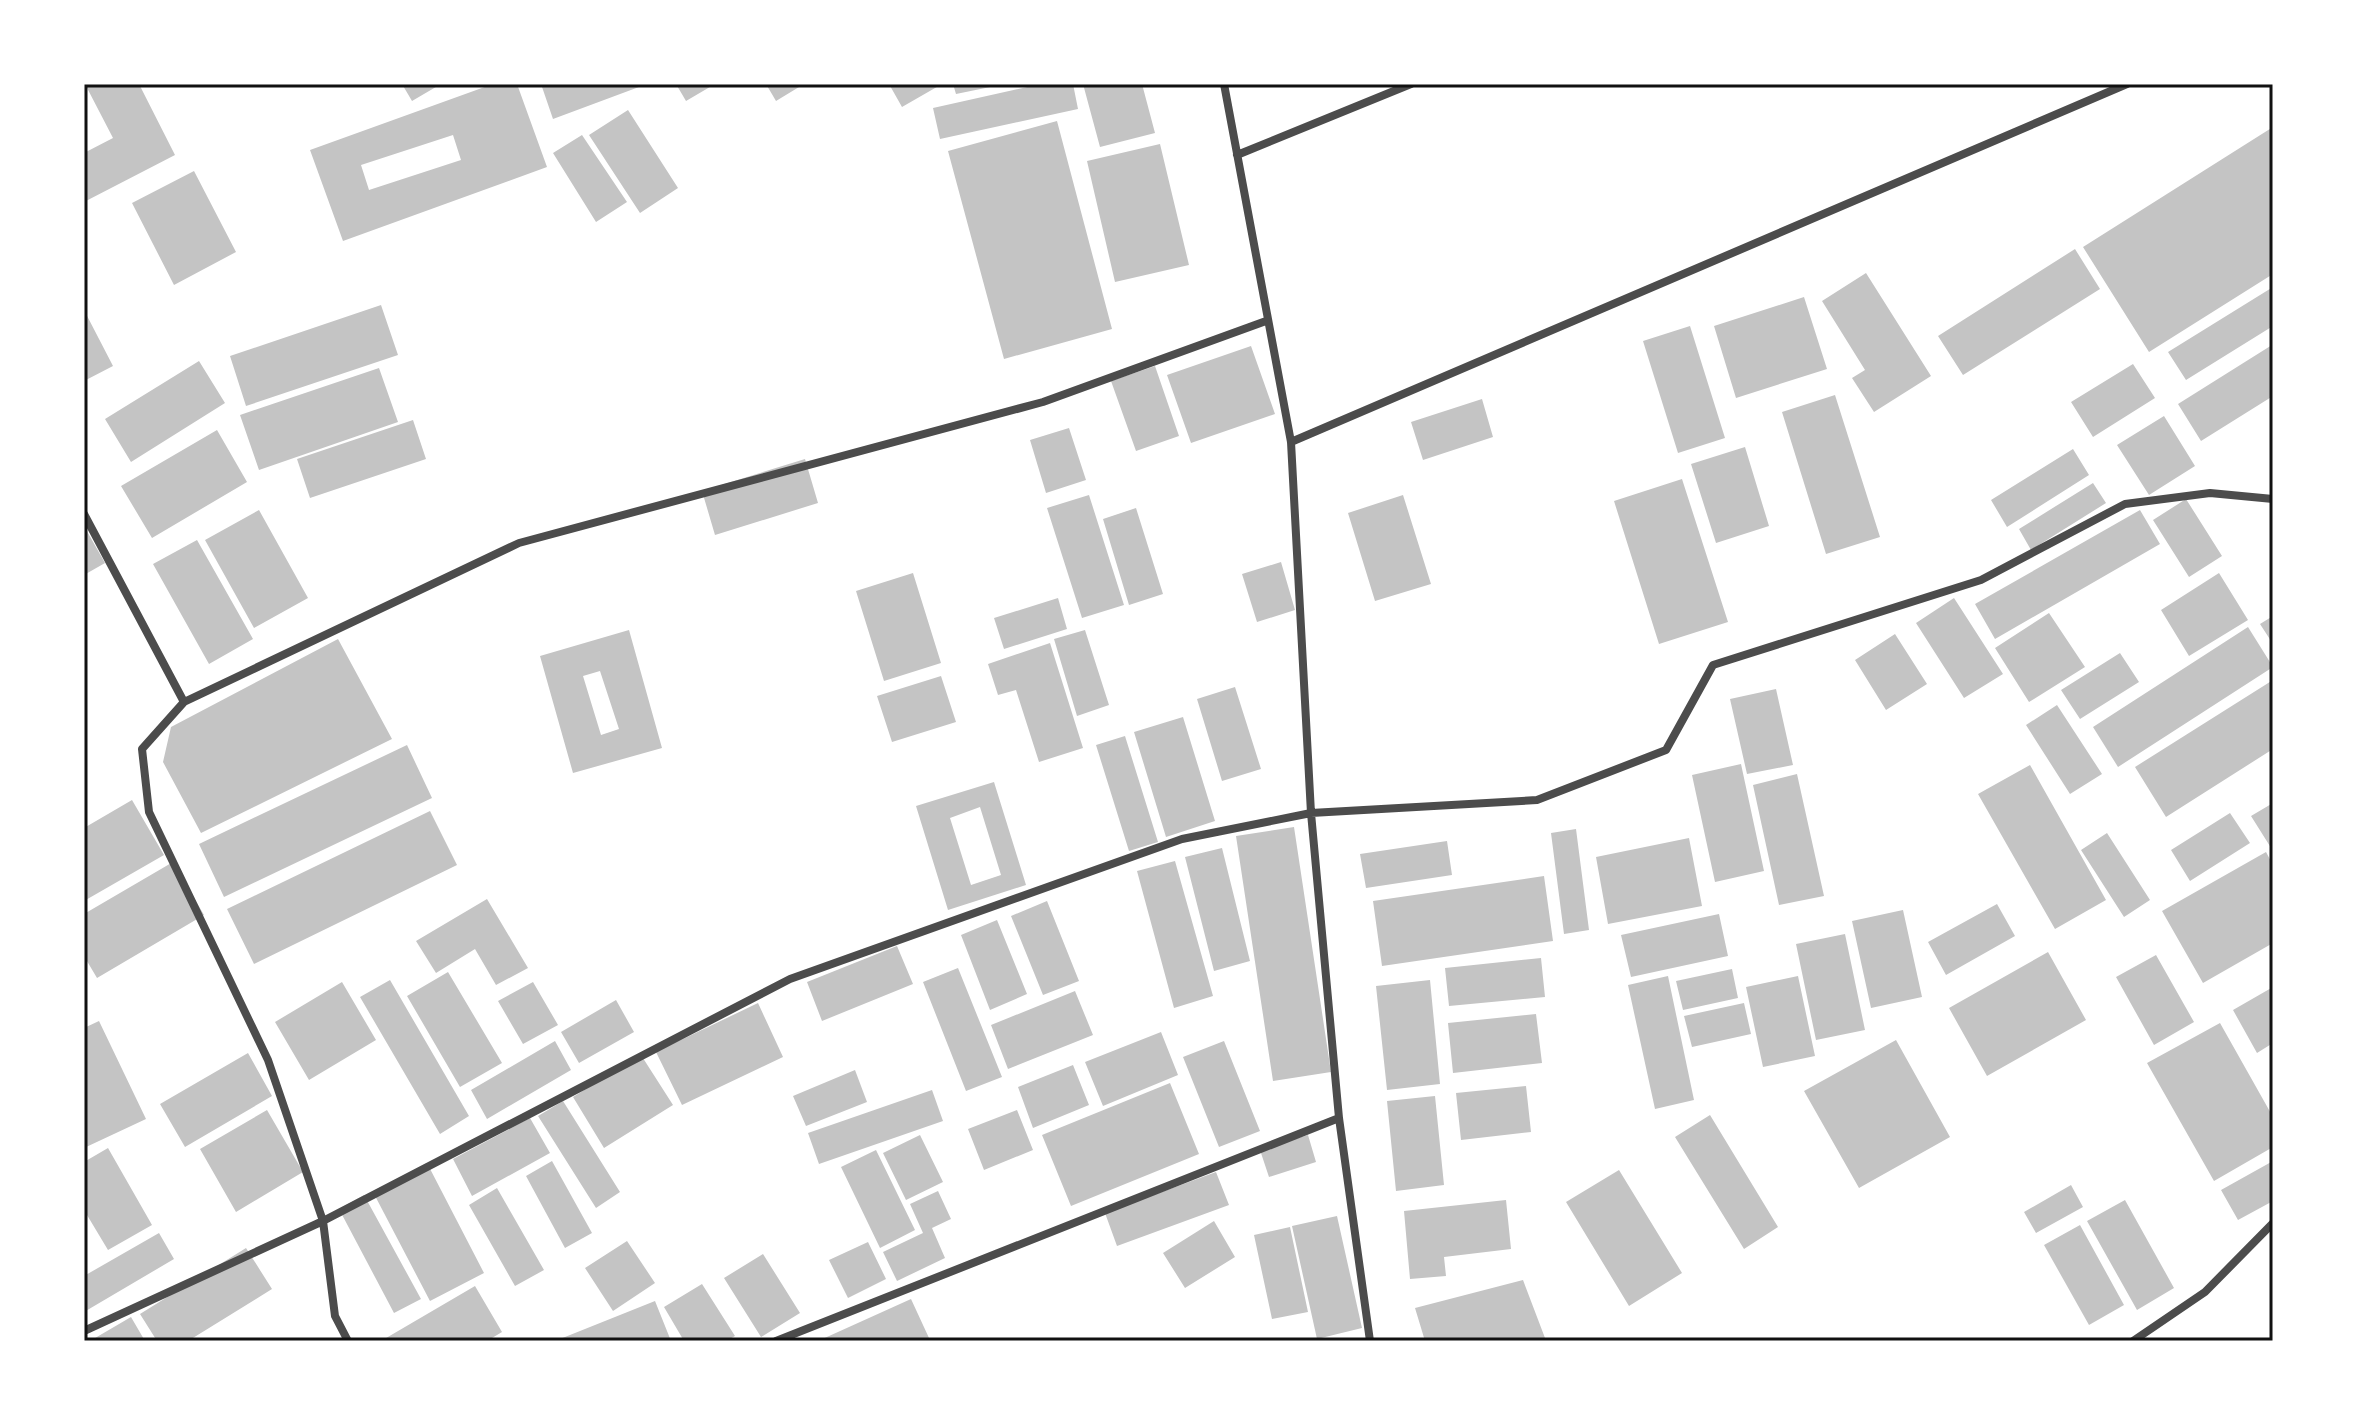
<svg xmlns="http://www.w3.org/2000/svg" width="2357" height="1425" font-family="Commissioner,sans-serif">
	<style>
		.building { fill: #c4c4c4; fill-rule: evenodd }
		.lines { fill: none; stroke-linecap: round; stroke-linejoin: round }
		.minor { stroke: #4c4c4c; stroke-width: 8 }
		.neatline { fill: none; stroke: #111; stroke-width: 3 }
	</style>
	<rect width="100%" height="100%" fill="#fff"/>
	<path class="building" d="M85,84H139L175,155L84,202V153L113,138Z
		M402,84H441L412,101Z
		M493,84H517L547,167L343,241L310,150ZM453,135L461,160L369,190L361,165Z
		M541,84H647L553,119Z
		M676,84H715L686,101Z
		M766,84H804L776,101Z
		M889,84H942L902,107Z
		M953,84H1000V85L956,94Z
		M1041,84H1073L1078,109L940,139L933,108Z
		M1083,84H1142L1155,133L1100,147Z
		M628,110L678,188L640,213L589,135Z
		M1057,121L1112,329L1004,359L948,151Z
		M2273,127V274L2149,352L2083,247Z
		M582,135L627,202L596,222L553,153Z
		M1160,144L1189,265L1115,282L1087,161Z
		M194,171L236,252L174,285L132,203Z
		M2075,249L2100,289L1963,375L1938,336Z
		M1866,273L1931,376L1874,412L1852,378L1865,370L1822,301Z
		M2273,287V326L2186,380L2168,352Z
		M1804,297L1827,369L1736,398L1714,326Z
		M381,305L398,355L246,406L230,356Z
		M84,310L113,366L84,381Z
		M1690,326L1725,438L1678,453L1643,341Z
		M2272,345L2273,396L2201,441L2178,404Z
		M1251,346L1275,414L1191,443L1167,375Z
		M199,361L225,403L131,462L105,419Z
		M2133,364L2155,398L2093,437L2071,402Z
		M1155,366L1179,436L1136,451L1111,381Z
		M379,368L398,422L259,470L240,415Z
		M1835,395L1880,537L1826,554L1782,412Z
		M1482,399L1493,437L1423,460L1411,422Z
		M2164,416L2195,466L2149,495L2117,445Z
		M413,420L426,459L310,498L297,459Z
		M1069,428L1086,480L1046,493L1030,440Z
		M217,430L247,482L152,538L121,486Z
		M1745,447L1769,526L1716,543L1691,464Z
		M2073,449L2089,475L2007,527L1991,500Z
		M805,459L818,503L715,535L702,491Z
		M1682,479L1728,622L1659,644L1614,501Z
		M2093,483L2106,503L2031,550L2019,529Z
		M1089,495L1124,605L1082,618L1047,508Z
		M1403,495L1431,584L1375,601L1348,513Z
		M2186,499L2222,556L2189,577L2153,520Z
		M1136,508L1163,594L1129,605L1103,519Z
		M259,510L308,598L254,628L205,540Z
		M2140,510L2160,544L1995,639L1975,604Z
		M84,526L105,563L84,575Z
		M197,540L253,639L209,664L153,564Z
		M1281,562L1295,610L1257,622L1242,574Z
		M913,573L941,663L884,681L856,591Z
		M2219,573L2248,620L2189,656L2161,610Z
		M1058,598L1067,629L1004,649L994,618Z
		M1954,598L2003,674L1964,698L1916,623Z
		M2049,613L2085,667L2029,702L1995,648Z
		M2273,616V644L2260,624Z
		M2248,627L2273,667L2118,767L2093,727Z
		M629,630L662,748L573,773L540,656ZM600,671L619,729L601,735L583,676Z
		M1085,630L1109,705L1077,716L1054,639Z
		M1895,634L1927,684L1886,710L1855,660Z
		M338,639L392,739L201,833L163,762L171,727Z
		M1050,643L1083,748L1039,762L1016,690L998,695L988,664Z
		M2120,653L2139,682L2080,719L2061,690Z
		M941,676L956,722L892,742L877,696Z
		M2273,680V749L2166,817L2135,767Z
		M1235,687L1261,769L1222,781L1197,699Z
		M1776,689L1793,765L1747,774L1730,699Z
		M2057,705L2102,774L2070,794L2026,725Z
		M1183,717L1215,821L1166,837L1134,732Z
		M1125,736L1158,842L1129,851L1096,745Z
		M407,745L432,798L224,897L199,844Z
		M1741,764L1764,871L1715,882L1692,775Z
		M2030,765L2106,900L2055,929L1978,794Z
		M1797,774L1824,896L1779,905L1753,785Z
		M994,782L1026,885L948,910L916,806ZM980,807L1001,875L971,885L950,818Z
		M132,800L164,855L84,901V828Z
		M2273,803V851L2251,816Z
		M430,811L457,865L254,964L227,909Z
		M2230,813L2250,843L2190,881L2171,850Z
		M1294,827L1331,1072L1273,1081L1236,836Z
		M1576,829L1589,930L1564,934L1551,833Z
		M2107,833L2150,900L2124,917L2081,850Z
		M1689,838L1702,906L1608,924L1596,857Z
		M1447,841L1452,875L1366,888L1360,854Z
		M1222,848L1250,961L1214,971L1185,857Z
		M2266,852L2273,865V943L2203,983L2162,911Z
		M1175,861L1213,996L1174,1008L1137,871Z
		M173,862L204,915L97,978L84,956V914Z
		M1544,876L1553,941L1382,966L1373,901Z
		M487,899L528,968L496,985L475,949L436,973L416,941Z
		M1047,901L1079,981L1043,995L1011,916Z
		M1997,904L2015,936L1946,975L1928,942Z
		M1903,910L1922,997L1871,1008L1852,921Z
		M1719,914L1728,956L1631,977L1621,935Z
		M997,920L1027,994L990,1010L961,935Z
		M1845,934L1865,1030L1816,1040L1796,944Z
		M897,946L913,984L822,1021L807,982Z
		M2048,952L2086,1020L1987,1076L1949,1008Z
		M2156,955L2194,1022L2154,1045L2116,977Z
		M1541,958L1545,997L1449,1006L1445,968Z
		M958,968L1002,1077L966,1091L923,982Z
		M1732,969L1738,998L1683,1010L1676,981Z
		M448,972L502,1063L460,1087L407,996Z
		M1668,976L1694,1100L1655,1109L1628,985Z
		M1798,976L1815,1056L1763,1067L1746,987Z
		M390,980L469,1116L440,1134L360,997Z
		M1430,980L1440,1084L1387,1090L1376,986Z
		M342,982L376,1040L309,1080L275,1022Z
		M533,982L558,1025L523,1044L498,1001Z
		M2273,987V1043L2257,1053L2233,1010Z
		M1075,991L1093,1035L1008,1069L991,1025Z
		M616,1000L634,1032L579,1063L561,1032Z
		M758,1003L783,1057L682,1105L656,1052Z
		M1744,1003L1751,1034L1692,1047L1684,1016Z
		M1536,1014L1542,1063L1453,1073L1448,1023Z
		M99,1021L146,1119L84,1148V1028Z
		M2220,1023L2273,1117V1147L2214,1181L2147,1063Z
		M1161,1032L1178,1075L1103,1106L1085,1062Z
		M1896,1040L1950,1137L1859,1188L1804,1091Z
		M555,1041L571,1070L487,1119L471,1090Z
		M1224,1041L1260,1131L1219,1147L1183,1057Z
		M248,1053L272,1096L185,1147L160,1104Z
		M641,1055L673,1105L604,1148L573,1097Z
		M1073,1065L1089,1105L1033,1128L1018,1087Z
		M855,1070L867,1102L806,1126L793,1096Z
		M1170,1083L1199,1154L1071,1206L1042,1135Z
		M1526,1086L1531,1132L1461,1140L1456,1093Z
		M932,1090L943,1121L819,1164L808,1133Z
		M1435,1096L1444,1185L1396,1191L1387,1101Z
		M563,1101L620,1192L596,1208L538,1116Z
		M267,1110L303,1172L236,1212L200,1149Z
		M1017,1110L1033,1150L984,1170L968,1129Z
		M1710,1115L1778,1227L1744,1249L1675,1137Z
		M530,1118L550,1153L472,1196L453,1159Z
		M920,1135L943,1182L906,1200L883,1153Z
		M1308,1135L1316,1162L1269,1177L1260,1150Z
		M108,1148L152,1225L108,1250L84,1210V1162Z
		M876,1150L915,1230L880,1248L841,1167Z
		M552,1161L592,1233L565,1248L526,1176Z
		M2273,1161V1201L2238,1220L2221,1190Z
		M427,1163L484,1273L430,1301L373,1192Z
		M1619,1170L1682,1273L1629,1306L1566,1202Z
		M1216,1172L1229,1205L1117,1246L1105,1213Z
		M2071,1185L2083,1207L2036,1233L2024,1212Z
		M497,1188L544,1270L515,1286L469,1205Z
		M938,1191L951,1219L932,1228L945,1258L897,1281L883,1252L923,1233L910,1204Z
		M364,1195L421,1299L394,1313L339,1209Z
		M1506,1200L1511,1249L1444,1257L1446,1276L1410,1279L1404,1211Z
		M2125,1200L2174,1288L2137,1310L2087,1221Z
		M1337,1216L1362,1328L1317,1339L1292,1226Z
		M1214,1221L1235,1257L1185,1288L1163,1253Z
		M2080,1225L2124,1305L2089,1325L2044,1245Z
		M1290,1227L1308,1312L1272,1319L1254,1235Z
		M159,1233L174,1259L84,1312V1276Z
		M627,1241L655,1283L613,1311L585,1268Z
		M868,1242L886,1279L848,1298L829,1260Z
		M246,1248L272,1289L188,1341H157L140,1314Z
		M763,1254L800,1313L761,1337L724,1278Z
		M1523,1280L1545,1338L1540,1341H1425L1415,1308Z
		M702,1284L735,1336L726,1341H684L664,1307Z
		M475,1286L502,1332L487,1341H381Z
		M911,1299L929,1338L924,1341H818Z
		M655,1301L671,1341H555Z
		M131,1317L145,1341H90Z"/>
	<g class="lines">
		<path class="minor" d="M1224,84L1291,442L1311,813L1339,1118L1370,1341
			M1237,155L1411,84
			M1291,442L2127,84
			M84,514L184,702
			M84,1331L323,1221L790,979L1182,839L1311,813L1537,800L1666,750L1713,665L1981,580L2125,504L2210,493L2273,499
			M348,1341L335,1316L323,1221L268,1060L149,812L142,749L184,702L519,543L1043,402L1266,321
			M776,1341L1339,1118
			M2133,1341L2205,1292L2273,1223"/>
	</g>
	<rect width="2357" height="1425" fill="none" stroke="#ffffff" stroke-width="172"/>
	<rect x="86" y="86" width="2185" height="1253" class="neatline"/>
</svg>
